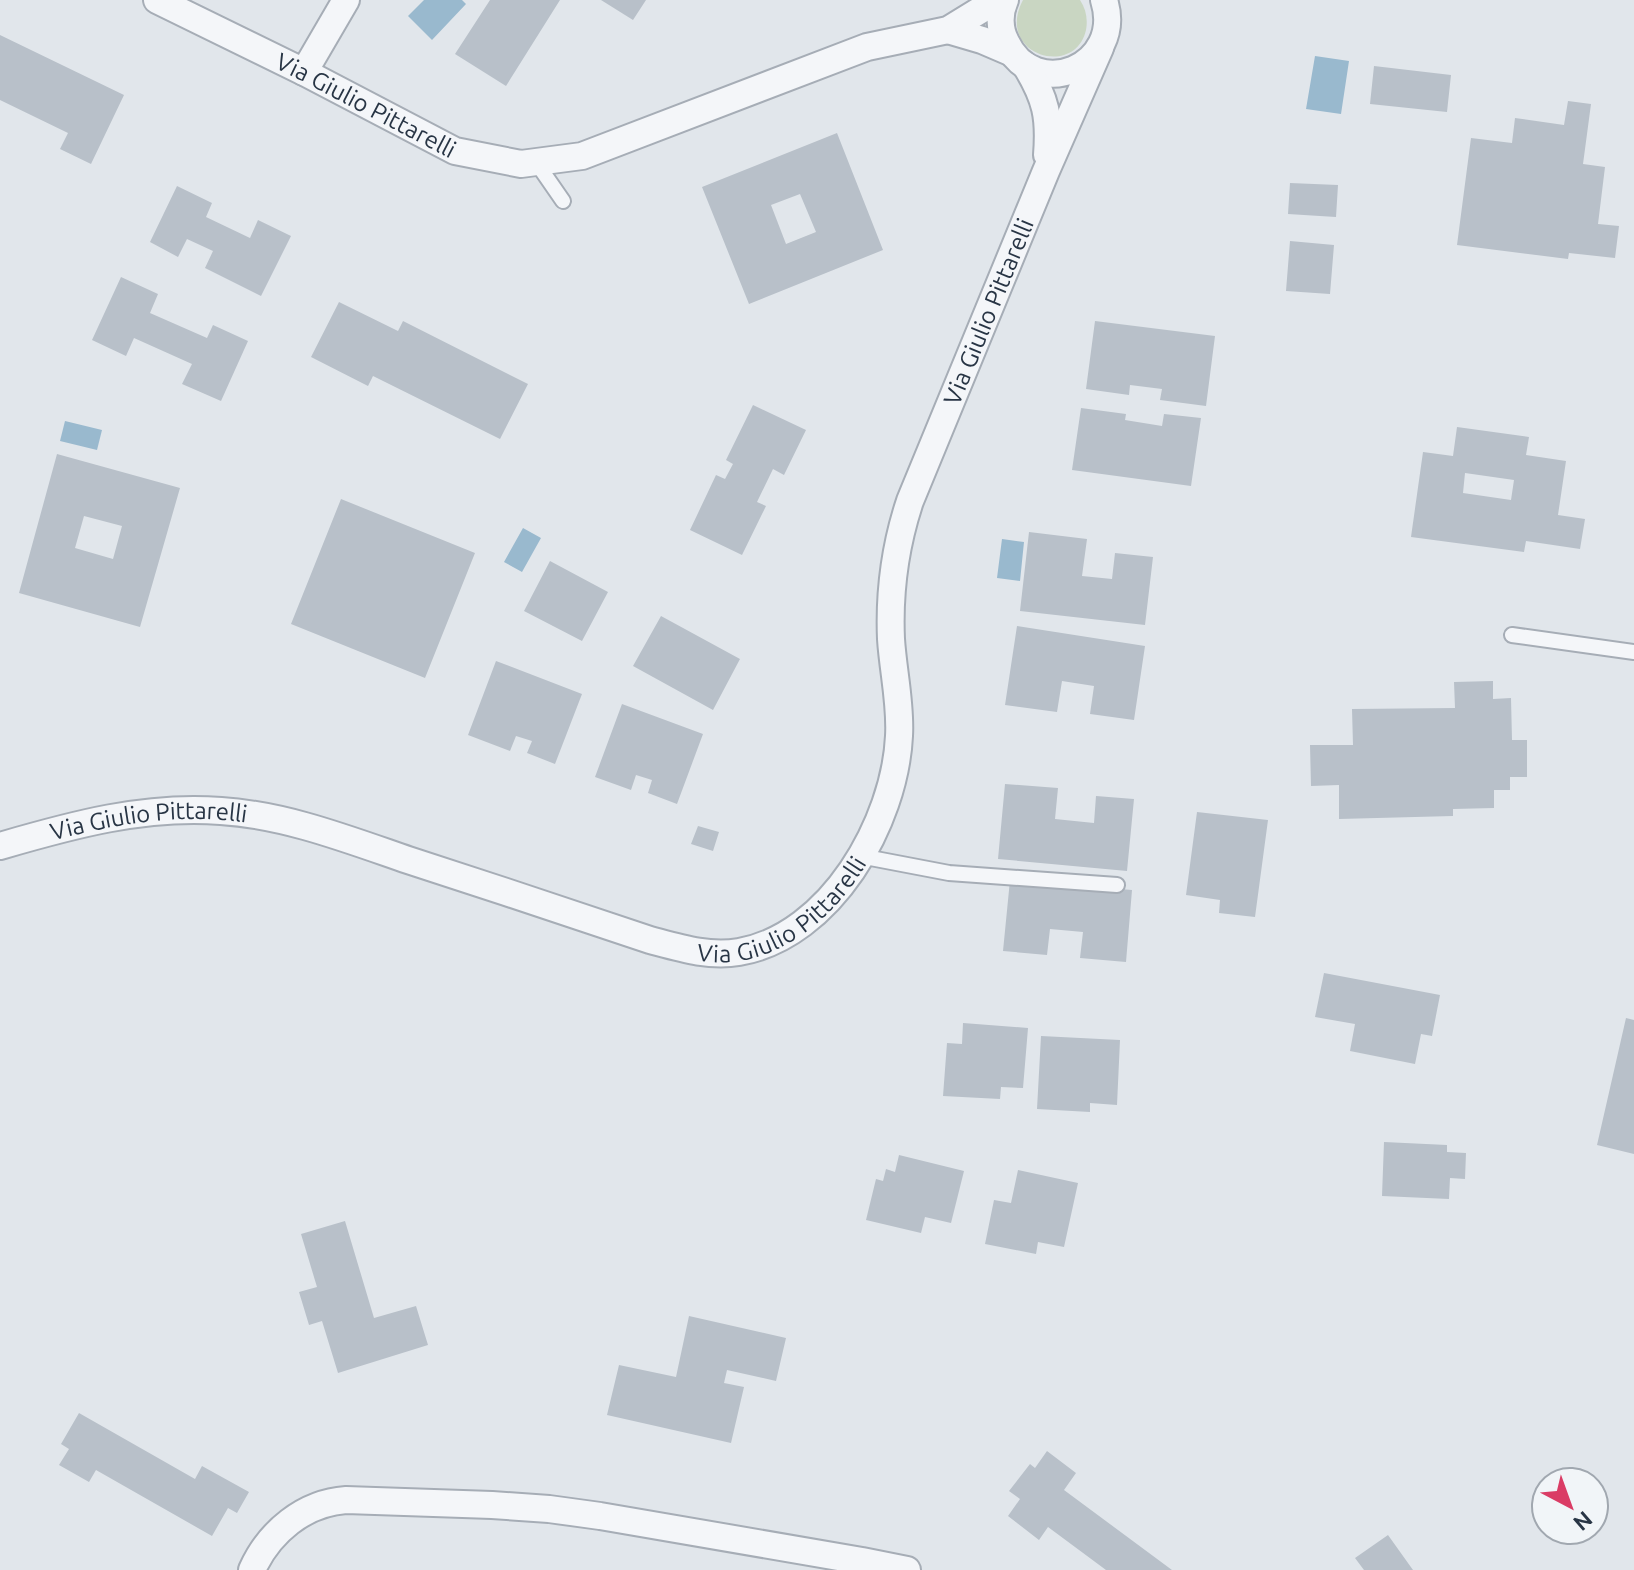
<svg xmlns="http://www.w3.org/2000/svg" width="1634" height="1570" font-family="Ubuntu,sans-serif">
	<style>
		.green { fill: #c9d6c2 }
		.water { fill: #99b9ce }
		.building { fill: #b8c0c9; fill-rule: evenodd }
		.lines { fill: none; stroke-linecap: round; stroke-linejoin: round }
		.service-casing { stroke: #a6adb6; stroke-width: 18 }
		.minor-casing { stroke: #a6adb6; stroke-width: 30 }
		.service { stroke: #f4f6f9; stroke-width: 14 }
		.minor { stroke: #f4f6f9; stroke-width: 26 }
		.labels { text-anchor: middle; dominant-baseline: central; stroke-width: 7; stroke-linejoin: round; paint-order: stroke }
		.street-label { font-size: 24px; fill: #283545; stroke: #f1f5f8 }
	</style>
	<rect width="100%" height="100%" fill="#e1e6eb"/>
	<path class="green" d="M1023,0H1080C1086,9 1088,19 1086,30C1075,79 994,55 1023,0Z"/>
	<path class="water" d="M424,0H462L466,4L432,40L408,16Z
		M1315,56L1349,61L1341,114L1306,109Z
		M65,421L102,430L97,450L60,441Z
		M523,528L541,538L522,572L504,562Z
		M1002,539L1024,542L1020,581L997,578Z"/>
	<path class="building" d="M490,0H560L506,86L455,54Z
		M601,0H646L633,20Z
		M0,35L124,95L91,164L60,149L68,133L0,100Z
		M1374,66L1451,75L1447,112L1370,104Z
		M1568,101L1591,104L1583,164L1605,167L1598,224L1619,226L1615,258L1569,253L1568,259L1457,245L1471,138L1512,143L1515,118L1564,125Z
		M837,133L883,250L749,304L702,187ZM800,194L816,232L786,244L771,205Z
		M1290,183L1338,185L1336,217L1288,214Z
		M177,186L212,203L206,217L250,238L258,220L291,236L261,296L205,268L213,251L187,239L178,257L150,242Z
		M1290,241L1334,245L1330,294L1286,291Z
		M121,277L158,294L150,313L207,338L213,325L248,341L221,401L182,384L192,364L134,338L126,356L92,340Z
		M339,302L398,331L403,321L528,384L500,439L373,376L368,386L311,357Z
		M1095,321L1215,336L1206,406L1160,400L1162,389L1130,385L1129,395L1086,389Z
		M753,405L806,430L784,475L773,469L757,502L766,506L742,555L690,530L716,475L725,479L733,464L726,460Z
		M1081,408L1126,414L1125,420L1162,426L1164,414L1201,418L1191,486L1072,470Z
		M1457,427L1529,437L1526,455L1566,461L1558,515L1585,519L1580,549L1526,541L1524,552L1411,537L1423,452L1453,456ZM1465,473L1514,480L1511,500L1463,493Z
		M57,454L180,488L140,627L19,593ZM84,516L122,526L113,559L75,548Z
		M341,499L475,553L425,678L291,624Z
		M1029,532L1087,539L1082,576L1112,579L1115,553L1153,557L1145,625L1020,611Z
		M550,561L608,592L582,641L524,611Z
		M661,616L740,659L713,710L633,666Z
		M1017,626L1145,646L1134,720L1090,714L1094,686L1062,681L1057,712L1005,705Z
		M496,661L582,694L555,764L527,753L532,741L516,736L510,751L468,735Z
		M1493,681V699L1511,698L1512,740H1527V777H1510V790H1494V808L1453,809V816L1339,819V785L1311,786L1310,745H1353L1352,709L1455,708L1454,682Z
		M622,704L703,734L677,804L648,793L652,780L636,775L631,790L595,777Z
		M1005,784L1058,788L1055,819L1094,823L1096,796L1134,799L1127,871L998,859Z
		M1197,812L1268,820L1255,917L1219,913L1220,900L1186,895Z
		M698,826L719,832L713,851L691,844Z
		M1010,880L1132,890L1126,962L1080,958L1083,932L1050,929L1047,955L1003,951Z
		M1324,973L1440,995L1432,1036L1421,1034L1415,1064L1350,1051L1355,1024L1315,1017Z
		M1626,1018L1634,1020V1154L1597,1145Z
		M963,1023L1028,1028L1023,1088L1001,1087L1000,1099L943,1096L947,1043L962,1044Z
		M1041,1036L1120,1040L1117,1105L1090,1103V1112L1037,1109Z
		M1384,1142L1447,1145V1152L1466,1153L1465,1179L1450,1178L1449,1199L1382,1196Z
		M899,1155L964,1171L951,1223L925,1217L921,1233L866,1220L876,1179L883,1181L886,1169L895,1172Z
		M1018,1170L1078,1183L1064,1247L1038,1242L1036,1254L985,1244L994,1200L1011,1203Z
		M345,1221L374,1318L416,1306L428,1345L338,1373L322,1321L309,1325L299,1292L317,1287L301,1234Z
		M689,1316L786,1338L776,1381L727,1370L724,1383L744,1387L731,1443L607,1415L619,1365L676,1377Z
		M79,1413L195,1479L202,1466L249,1492L237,1513L228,1508L212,1536L96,1470L89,1482L59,1465L69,1449L61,1444Z
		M1047,1451L1076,1473L1064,1490L1172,1570H1106L1048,1527L1039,1540L1008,1516L1020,1499L1009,1491L1030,1464L1035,1468Z
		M1388,1535L1413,1570H1364L1355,1558Z"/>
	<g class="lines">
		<defs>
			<path id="service" d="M536,162L563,201
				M1512,635L1634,652
				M860,856L949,873L1117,885"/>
			<g id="minor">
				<path id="s1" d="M157,0L304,72L455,151L521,164L582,156L867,47L948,30L997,0"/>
				<path d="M1005,0C999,13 999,29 1006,42C1035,104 1125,67 1104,0"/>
				<path d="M948,30L982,40L1010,52"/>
				<path d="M1026,66C1046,99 1050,117 1047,155"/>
				<path d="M304,72L346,0"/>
				<path id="s2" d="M0,846C72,825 145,805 221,811C285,815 347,839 408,860C489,886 569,913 650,940C680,948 708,957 739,952C831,936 895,822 899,736C901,704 893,671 891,639C889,592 895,546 910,501L1046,171L1100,48"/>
				<path d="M252,1570C269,1532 304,1503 346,1500L492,1505L549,1509L600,1516L862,1561L907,1570"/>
			</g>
		</defs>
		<use href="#service" class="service-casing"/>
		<use href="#minor" class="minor-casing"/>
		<use href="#service" class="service"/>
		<use href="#minor" class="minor"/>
	</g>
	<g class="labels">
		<g class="street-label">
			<text stroke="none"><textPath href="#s1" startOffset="234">Via Giulio Pittarelli</textPath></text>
			<text stroke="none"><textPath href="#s2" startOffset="1494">Via Giulio Pittarelli</textPath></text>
			<text stroke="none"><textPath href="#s2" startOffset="152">Via Giulio Pittarelli</textPath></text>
			<text stroke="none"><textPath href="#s2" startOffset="822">Via Giulio Pittarelli</textPath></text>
		</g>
	</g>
	<g transform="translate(1570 1506) rotate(139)"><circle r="38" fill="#f1f5f8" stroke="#a1a8b0" stroke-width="2"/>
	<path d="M0-6L14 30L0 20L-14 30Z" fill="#da3c65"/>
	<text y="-12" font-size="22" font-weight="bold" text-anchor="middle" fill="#283545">N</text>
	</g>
</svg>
